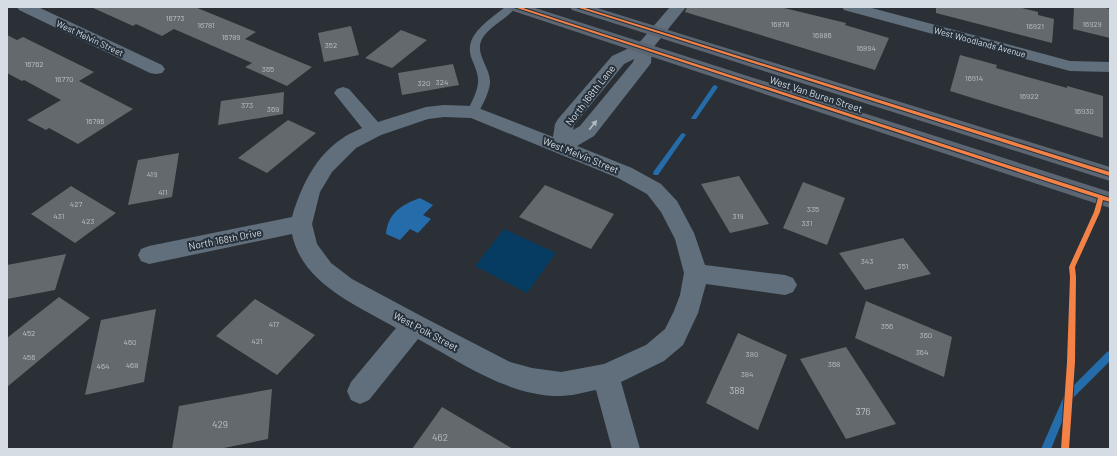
<svg xmlns="http://www.w3.org/2000/svg" width="1117" height="456" font-family="Barlow,sans-serif">
	<style>
		.green { fill: #063b62 }
		.water { fill: #246daa }
		.lines { fill: none; stroke-linecap: round; stroke-linejoin: round }
		.stream { fill: #246daa; fill-rule: evenodd }
		.building { fill: #64696e }
		.service { fill: #616f7d; fill-rule: evenodd }
		.minor { fill: #616f7d; fill-rule: evenodd }
		.primary { fill: #5b6672; fill-rule: evenodd }
		.cycleway-casing { stroke: #26303b; stroke-width: 2 }
		.cycleway { fill: #f48246; fill-rule: evenodd }
		.oneway { fill: #b2bbc4 }
		.labels { text-anchor: middle; dominant-baseline: central; stroke-width: 4; stroke-linejoin: round; paint-order: stroke }
		.number-label { font-size: 8px; fill: #b9bfc6 }
		.far-street-label { font-size: 9px; fill: #d5dce3; stroke: #26303b }
		.street-label { font-size: 10px; fill: #d5dce3; stroke: #26303b }
		.near-number-label { font-size: 10px; fill: #b9bfc6 }
	</style>
	<rect width="100%" height="100%" fill="#2b3036"/>
	<path class="green" d="M504,229L556,253L527,293L475,266Z"/>
	<path class="water" d="M420,198L433,205L423,215L431,219L418,233L410,229L400,240L386,234C388,213 401,205 420,198Z"/>
	<g class="lines">
		<path class="stream" d="M715,85L718,87L696,119H692L691,118L692,117L713,86Z
			M683,133L686,135L685,136L658,175H654L653,173L654,171L681,134Z
			M1110,351V361L1071,400L1051,449H1041L1065,394L1107,352Z"/>
	</g>
	<path class="building" d="M91,7H195L256,32L245,39L312,67L287,86L245,67L252,63L174,29L162,36L136,24L133,26Z
		M687,7H780L846,23L845,25L889,38L875,70L685,12Z
		M936,7H1018L1038,12V15L1054,19L1052,43L936,13Z
		M1074,7H1102L1110,9V38L1073,29Z
		M351,26L359,55L324,62L318,33Z
		M401,30L427,40L392,68L365,58Z
		M7,35L17,40L23,37L94,72L79,81L133,109L78,144L49,128L46,130L27,120L61,100L24,80L22,81L7,73Z
		M960,55L997,65L996,68L1067,88V86L1103,96V138L950,91Z
		M453,64L459,85L402,95L398,73Z
		M284,92L283,114L218,125L221,101Z
		M288,120L316,133L267,173L238,158Z
		M179,153L172,197L128,205L138,160Z
		M739,176L769,224L730,233L701,184Z
		M803,182L845,198L827,245L783,228Z
		M545,185L614,214L591,249L519,217Z
		M71,186L116,213L75,243L31,214Z
		M903,238L931,274L865,290L839,253Z
		M66,254L55,290L7,299V265Z
		M59,297L90,318L7,387V338Z
		M255,299L315,335L277,375L216,336Z
		M866,301L952,337L944,377L855,338Z
		M156,309L144,382L85,395L101,320Z
		M738,333L787,355L758,430L706,403Z
		M846,347L896,424L846,439L800,359Z
		M272,389L268,439L219,449H172L179,406Z
		M442,407L513,449H412Z"/>
	<g class="lines">
		<path class="service" d="M505,7H516C507,19 490,25 482,39C474,54 491,68 490,83C489,93 482,106 477,115H469L467,112C471,103 477,93 478,83C479,74 474,65 471,57C464,34 490,20 505,7Z"/>
		<path class="minor" d="M17,7H38L162,65L165,69L162,73L156,74L150,73L19,10Z
			M670,7H686L652,49L651,63L648,67L594,136L577,146L632,168L661,184L677,201L694,233L705,265L785,275L793,278L797,285L793,292L785,295L706,284L698,313L683,345L664,361L621,382L640,449H612L596,390C585,392 572,396 560,396C508,396 462,363 418,339L369,400L360,404L351,400L347,391L351,382L396,328C357,305 302,284 292,234L149,264L141,261L138,255L141,249L149,246L292,217C301,187 315,156 343,138C348,134 356,131 362,128L334,93L337,89L343,87L349,89L378,122L426,107L444,105L473,106L553,137L555,124L558,119L612,56L638,44ZM634,59L633,62L580,126L573,130L574,125L624,64ZM444,117L471,118L618,178L647,194L661,212L675,239L684,273L680,295L674,311L665,329L646,345L604,364L561,372L532,368L510,362L423,317L352,279L331,263L317,244L312,224L320,192L332,172L356,148L381,135L428,119Z
			M842,7H868L1070,61L1110,62V72L1070,71L844,10Z"/>
		<path class="primary" d="M508,7H532L1110,192V208L510,10Z
			M570,7H594L1110,167V181L572,10Z"/>
		<defs>
			<path id="cycleway" d="M514,7H520L1110,198V202L1103,200L1100,212L1075,267L1076,277L1075,362L1069,449H1061L1067,362L1070,277L1069,267L1094,212L1098,198Z
				M576,7H582L1110,172V176Z"/>
		</defs>
		<use href="#cycleway" class="cycleway-casing"/>
		<use href="#cycleway" class="cycleway"/>
	</g>
	<defs><path id="oneway-solid" d="M-6-.8H1V-3.2L6.5 0L1 3.2V.8H-6Z"/></defs>
	<use class="oneway" href="#oneway-solid" transform="translate(593 125) rotate(-51)"/>
	<g class="labels">
		<g class="number-label">
			<text x="175" y="18">16773</text>
			<text x="780" y="24">16878</text>
			<text x="1092" y="24">16929</text>
			<text x="206" y="25">16781</text>
			<text x="1035" y="26">16921</text>
			<text x="822" y="35">16886</text>
			<text x="231" y="37">16789</text>
			<text x="331" y="45">352</text>
			<text x="866" y="48">16894</text>
			<text x="34" y="64">16762</text>
			<text x="268" y="69">365</text>
			<text x="974" y="78">16914</text>
			<text x="64" y="79">16770</text>
			<text x="442" y="82">324</text>
			<text x="424" y="83">320</text>
			<text x="1029" y="96">16922</text>
			<text x="247" y="105">373</text>
			<text x="273" y="109">369</text>
			<text x="1084" y="111">16930</text>
			<text x="95" y="121">16786</text>
			<text x="152" y="174">419</text>
			<text x="163" y="192">411</text>
			<text x="76" y="204">427</text>
			<text x="813" y="209">335</text>
			<text x="59" y="216">431</text>
			<text x="738" y="216">319</text>
			<text x="88" y="221">423</text>
			<text x="807" y="223">331</text>
			<text x="867" y="261">343</text>
			<text x="903" y="266">351</text>
			<text x="274" y="324">417</text>
			<text x="887" y="326">356</text>
			<text x="29" y="333">452</text>
			<text x="926" y="335">360</text>
			<text x="257" y="341">421</text>
			<text x="130" y="342">460</text>
			<text x="922" y="352">364</text>
			<text x="752" y="354">380</text>
			<text x="29" y="357">456</text>
			<text x="834" y="364">368</text>
			<text x="132" y="365">468</text>
			<text x="103" y="366">464</text>
			<text x="747" y="374">384</text>
		</g>
		<g class="far-street-label">
			<text transform="translate(90 38) rotate(25)">West Melvin Street</text>
			<text transform="translate(980 42) rotate(15)">West Woodlands Avenue</text>
		</g>
		<g class="street-label">
			<text transform="translate(816 94) rotate(18)">West Van Buren Street</text>
			<text transform="translate(590 95) rotate(-52)">North 168th Lane</text>
			<text transform="translate(581 155) rotate(22)">West Melvin Street</text>
			<text transform="translate(225 239) rotate(-11)">North 168th Drive</text>
			<text transform="translate(426 331) rotate(28)">West Polk Street</text>
		</g>
		<g class="near-number-label">
			<text x="737" y="390">388</text>
			<text x="863" y="411">376</text>
			<text x="220" y="424">429</text>
			<text x="440" y="437">462</text>
		</g>
	</g>
	<rect width="1117" height="456" fill="none" stroke="#d5dce3" stroke-width="16"/>
</svg>
